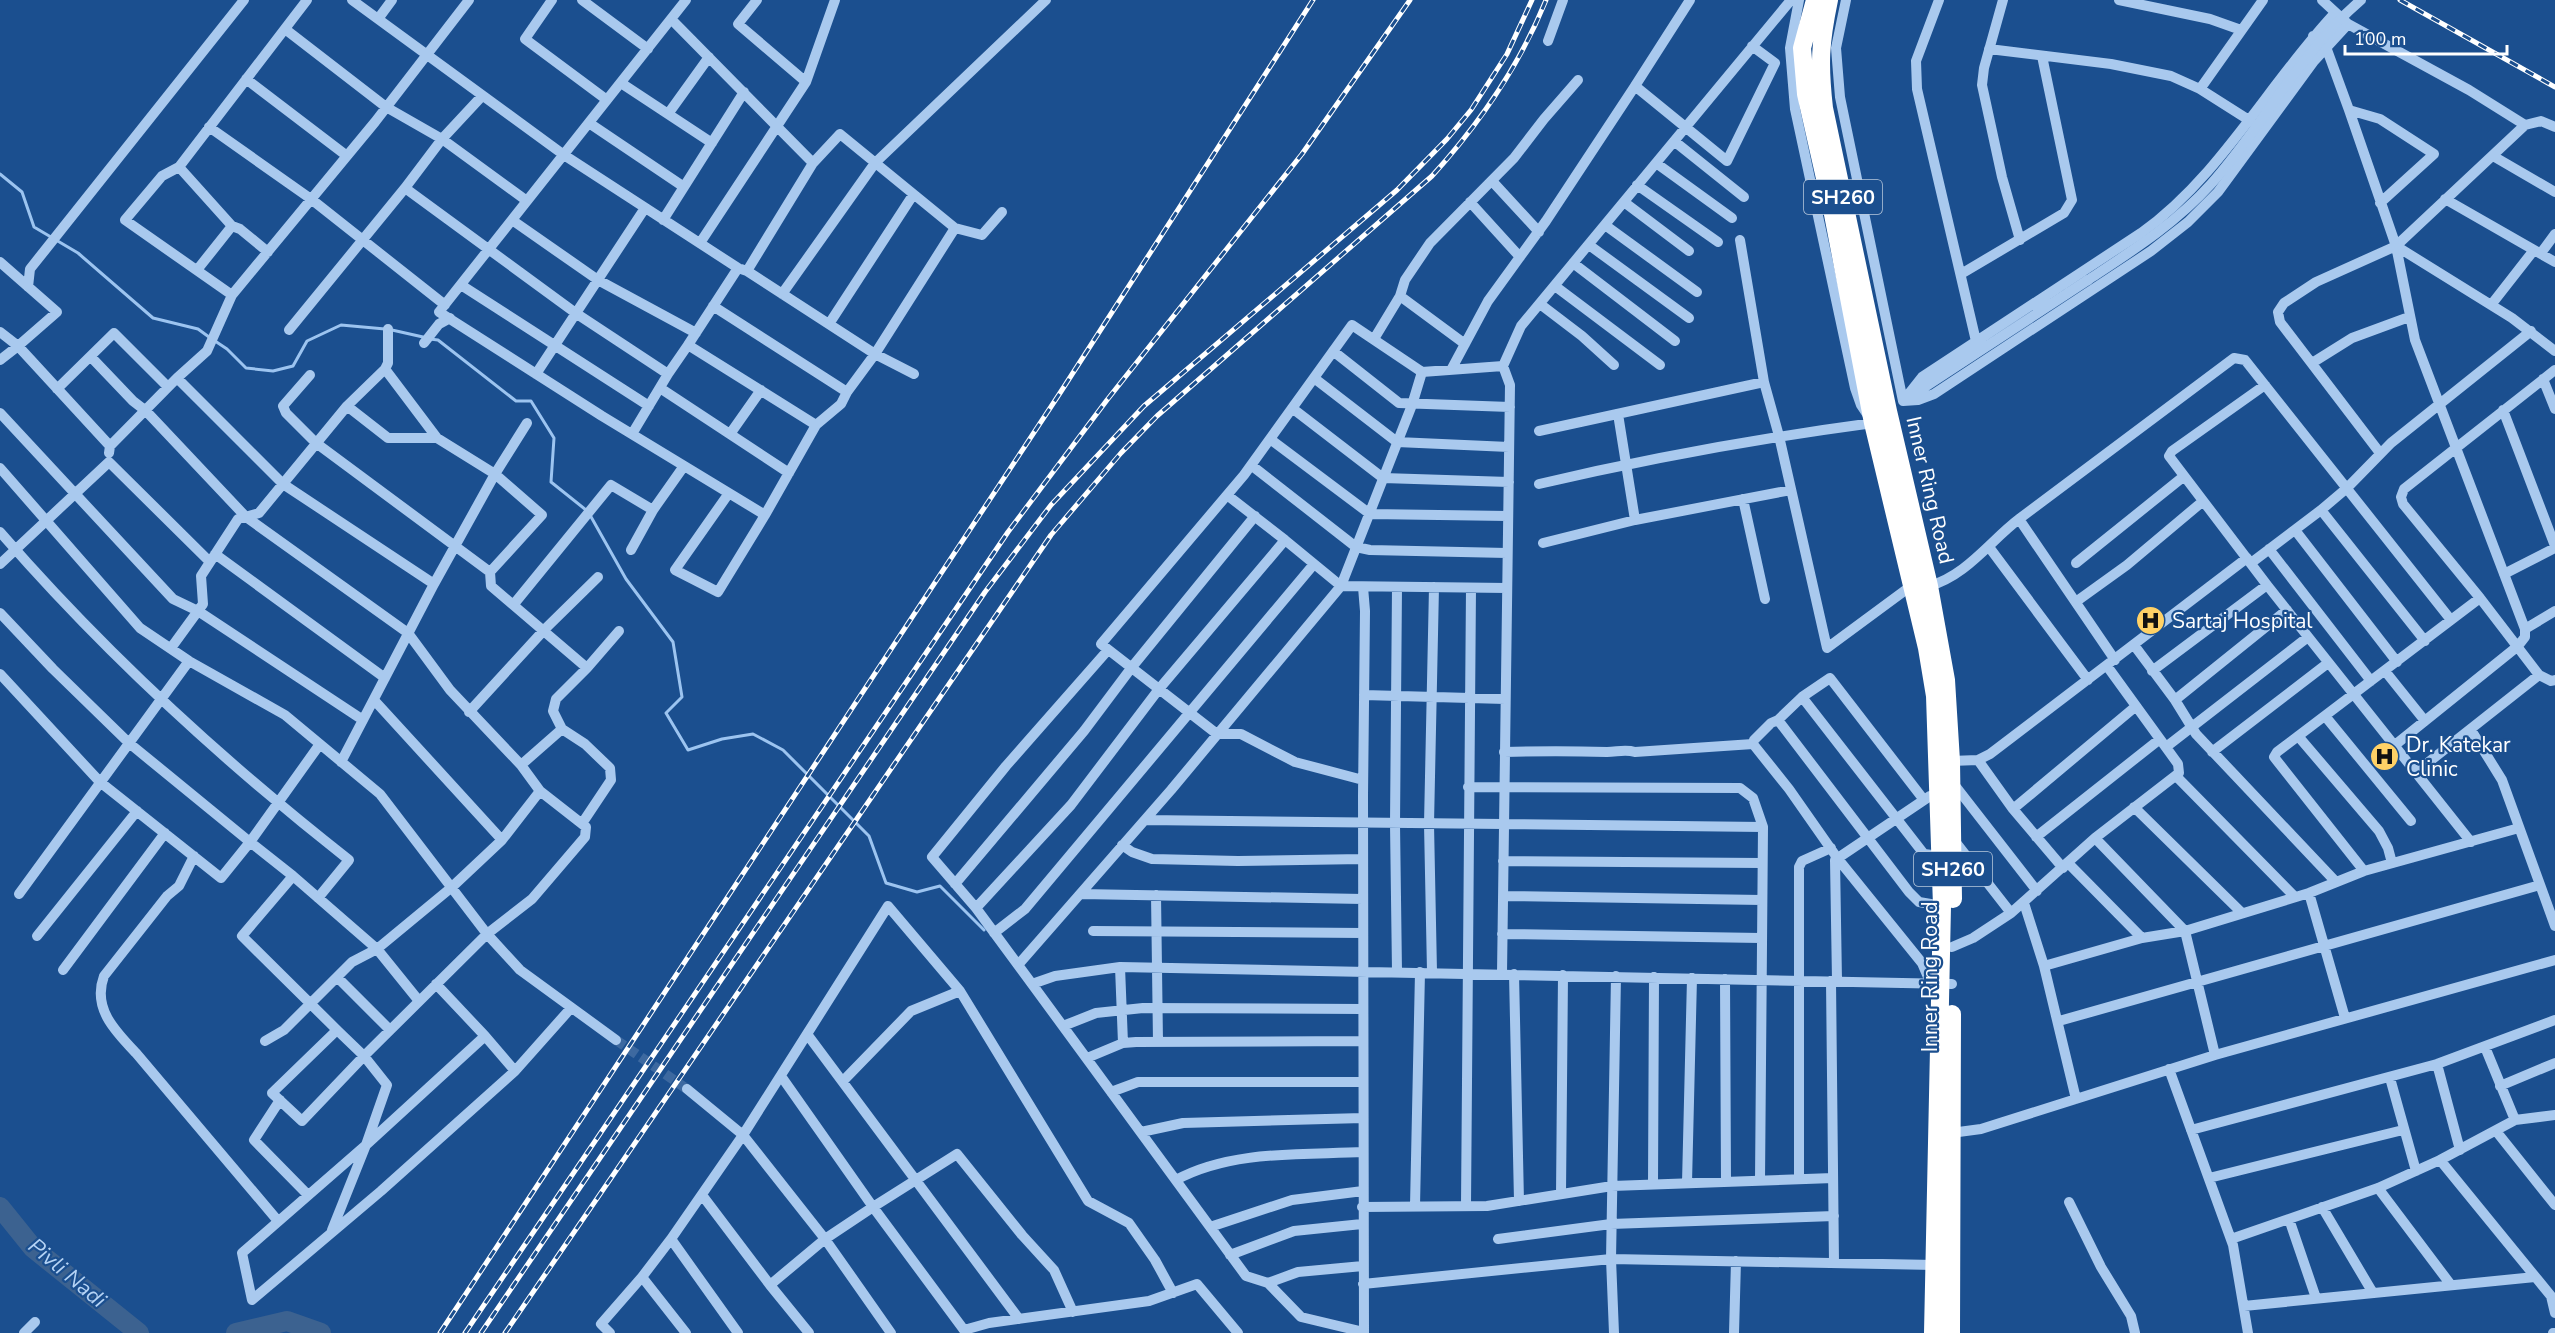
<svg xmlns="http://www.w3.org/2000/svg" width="2555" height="1333" font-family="'Nunito Sans',sans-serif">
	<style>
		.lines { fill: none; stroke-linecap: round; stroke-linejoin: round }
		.stream { stroke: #9cc4f0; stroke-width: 3 }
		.river { stroke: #3c6290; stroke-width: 20 }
		.minor-tunnel { stroke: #3d69a0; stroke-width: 10; stroke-dasharray: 10 5; stroke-linecap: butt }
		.minor { stroke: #a9c9ee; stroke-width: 10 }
		.highway { stroke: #fff; stroke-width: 18 }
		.rail-casing { stroke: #fff; stroke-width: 5 }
		.rail { stroke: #1b4f8f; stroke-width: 3; stroke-dasharray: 9; stroke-linecap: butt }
		.minor-bridge { stroke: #a9c9ee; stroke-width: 10 }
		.labels { text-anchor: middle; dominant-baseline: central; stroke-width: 4.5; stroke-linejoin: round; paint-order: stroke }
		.shield { fill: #1b4f8f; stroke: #bbcadd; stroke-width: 1.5 }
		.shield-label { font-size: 20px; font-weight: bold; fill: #fff }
		.street-label { font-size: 21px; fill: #fff; stroke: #1b4f8f }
		.poi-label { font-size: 21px; fill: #fff; stroke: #1b4f8f; text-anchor: start }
		.water-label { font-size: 22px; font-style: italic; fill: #b5d3f5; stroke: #1b4f8f }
	</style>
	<rect width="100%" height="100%" fill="#1b4f8f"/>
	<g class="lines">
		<path class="stream" d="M0,174L22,192L34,227L78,253L153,318L198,329L209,337
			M392,330L423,337
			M430,339L438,340L516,401H531L554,438L551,482L586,510
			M215,341L227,349L246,368L273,371L293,366L307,341L341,325L385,329
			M590,515L626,579L673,642L682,697L666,713L688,750L722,739L753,734L783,750L869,836L886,883L917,892L940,886L984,930"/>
		<path class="river" d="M0,1207L33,1248L139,1333
			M236,1333L287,1321L321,1333"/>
		<path class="minor-tunnel" d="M616,1040L687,1089"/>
		<path class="minor" d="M307,0L179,167L162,176L125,220L232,295L375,122L469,0
			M352,0L564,155L738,268L688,345L816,425L765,515L602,416L439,312C521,207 604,104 686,0
			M552,0L525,39L607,100
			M582,0L648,49
			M757,0L738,24L806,82
			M1846,0L1836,48L1840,97L1903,401
			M1939,0L1916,61L1917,89L1976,341
			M2003,0L1984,68L1982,85L2002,177L2020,240
			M2119,0L2210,19L2241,30
			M2322,0L2348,24L2469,90L2525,125
			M378,19L392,0
			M671,19L813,163L747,271L741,269
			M285,29L386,107L442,139L527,201
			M2313,36L2326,47L2349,110L2396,246L2415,340L2525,629V637L2518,646L2395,745
			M1548,41L1563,0
			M1989,49L2111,64L2171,76L2200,89L2252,122
			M246,79L347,156
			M621,83L712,143
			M1635,86L1690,0
			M2200,89L2263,0
			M2349,110L2380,119L2434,154L2380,203
			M668,114L709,57
			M589,123L684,187
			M209,127L311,199L445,305
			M1674,141L1744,197
			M2493,156L2555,192
			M1656,163L1732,218
			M179,167L232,226
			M1492,181L1539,232
			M1637,185L1718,242
			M405,188L577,314L668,374L688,345
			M2445,199L2555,262
			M1470,202L1520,257
			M1624,202L1689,251
			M512,220L598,280L696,333
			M663,220L744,92
			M1605,225L1697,292
			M955,228L982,235L1002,212
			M1740,240L1764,382L1779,436L1827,648L1911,586
			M700,243L806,82L835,0
			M1589,245L1689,318
			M2396,246L2512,318L2555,351
			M2541,253L2555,234
			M0,262L57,312L18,346L0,332
			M1573,263L1675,341
			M197,270L232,226L240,229L268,252
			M747,271L875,354L955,228L840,134L813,163
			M1961,274L2064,213L2072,200L2042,56
			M461,285L649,406
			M1555,286L1660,365
			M28,287L30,269L244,0
			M782,294L875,163L1046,0
			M1400,296L1465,344
			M1540,304L1582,336L1614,365
			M2491,305L2534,250
			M713,306L847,392
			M829,324L913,195
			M289,330L405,188L442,139L482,96
			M1374,339L1400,296L1405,280L1430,243L1514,158L1544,119L1578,80
			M424,343L439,324L450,318
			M1333,351L1399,403L1510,407
			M91,357L133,401L146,411L246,517L408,633L450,690L521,765L540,791L586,827L585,837L532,899L487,934L364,1056L302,1121L272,1093L337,1030L242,936L293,876L250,842L320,744
			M0,360L18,346L110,446L109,453
			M2312,363L2352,338L2409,317
			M1503,366L1521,326L1791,0
			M385,369L437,438
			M1451,370L1488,301L1546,221L1635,86L1727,161L1775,63L1752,46
			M2555,370L2404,489L2401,497L2403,504L2480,598L2539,675L2551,681L2555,680
			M1422,372L1503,366L1510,385L1502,974
			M536,374L645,208
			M310,375L283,406L286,413L316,443L490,572L491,586L587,668
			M177,378L207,351L232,295
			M1314,378L1397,442L1509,447
			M2543,379L2555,409
			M2265,385L2172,451L2169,456L2267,585
			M660,388L789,473
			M57,389L114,333L168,387
			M1908,398L2088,280
			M1903,401L1918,400L1934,394L2151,251L2188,222L2218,192L2314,61L2348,24
			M1903,401L1922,377L2141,233C2220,177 2269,83 2335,13
			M347,406L385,369L388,363V329
			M1292,408L1383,478L1509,482
			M2503,410L2555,546
			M0,413L173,599L198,611L363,720
			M1618,414L1635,520L1791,490
			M816,425L841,404L847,392L875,354L914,374
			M1539,431L1764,382
			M632,434L668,374
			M730,434L761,390
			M1270,439L1370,514L1508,516
			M110,446L177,378L283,484L434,584
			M2380,453L2280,322L2278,312L2284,303L2316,282L2396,246L2525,125L2541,121L2555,127
			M1251,465L1356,547L1370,550L1507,553
			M0,468L140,628L189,661L285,715L380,794L487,934L520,970L616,1040
			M1539,484C1650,458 1761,438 1873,423L1861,405L1855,388L1795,109L1790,48L1799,0
			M729,493L675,570L718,592L765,515
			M1743,499L1765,599
			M2321,510L2425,641
			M2019,519L2115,660
			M2295,530L2397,662
			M0,532C105,653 223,761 349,860L318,898
			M1285,540L1341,586L1507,588
			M1543,543L1635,520
			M1989,547L2088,680
			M2269,549L2371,681
			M631,550L653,510L684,466
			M215,554L385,678
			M2076,563L2183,477
			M2251,563L2321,510L2347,488L2391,443L2531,331
			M0,564L109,462L210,562
			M490,572L542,515L495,474L527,423
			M2504,574L2555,548
			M1929,586C1966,576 1990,541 2019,519L2234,358L2245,360L2451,620
			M1363,587L1365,611L1363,796L1364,1333
			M1397,587L1395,824L1397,972
			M2077,601L2127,565L2202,502
			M514,604L611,485L653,510
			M0,613L53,669L129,743L250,842L221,878L100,782L0,674
			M2525,629L2555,611
			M2134,645L2175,700L2196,734L2336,882
			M171,648L203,604L201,576L238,519L259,513L347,406L388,438H437L495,474L434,584L341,762
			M2152,671L2267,585L2471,842
			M2385,671L2425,721
			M1364,695L1505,699
			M1802,697L1924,854L1941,856
			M374,700L502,840
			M2175,700L2287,610
			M469,712L545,629L598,577
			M2325,716L2411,821
			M1778,720L1909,892L1919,902L1942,906
			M2471,730L2502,780L2555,926
			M2298,736L2379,831L2388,848L2392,863
			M1753,744L1789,789L1838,859L1922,963L1931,984
			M1753,744L1754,740L1771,723L1778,720L1802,697L1830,678L1924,800
			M2166,747L2308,637
			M1504,752C1539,751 1573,751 1607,752C1617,752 1625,749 1635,752L1753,744
			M2212,752L2328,663
			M1978,760L2013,809L2063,868
			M1951,761L1978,760L1990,754L2247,558
			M521,765L562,729
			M2416,772L2539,675
			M2176,776L2295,897
			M1363,780L1295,762L1241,734H1217L1101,644L1244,475L1352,325L1422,372L1412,405L1341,586L1171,790L1018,965L1032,984L1055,976L1120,967L1952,984
			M1953,783L2037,891
			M1468,787L1740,788L1753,798L1763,827
			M2134,807L2242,913
			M2013,809L2135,707
			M1145,820L1763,827L1760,1181
			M583,822L611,780L610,768L585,744L562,729L553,711L556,699L587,668L619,631
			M2036,837L2160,739
			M2095,838L2185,931L2215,1055
			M1954,840L2011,913
			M1122,845L1132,852L1152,859L1238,861L1363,859
			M194,856L179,886L167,896L104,976C92,1008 115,1031 136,1053L278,1221
			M1503,861L1762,863
			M2068,863L2142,938
			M2364,871L2274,757L2277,752L2480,598
			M293,876L377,949L452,887L502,840L540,791
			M955,884L1084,731L1132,667L1255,516
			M2309,893L2345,1018
			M19,894L189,661
			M1081,894L1363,899
			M1156,895L1158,1042
			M1503,896L1762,900
			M2024,903L2044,966L2142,938L2185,931L2309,893L2364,871L2519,828
			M976,908L1071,805L1159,689L1285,540L1227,495
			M1093,931L1363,933
			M994,933L1025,909L1314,564
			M1502,934L1761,938
			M37,936L137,811
			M1952,947L1973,938L2011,913L2095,838L2179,773L2178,764L2107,666
			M1018,965L976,908L932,857L1006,766L1108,650
			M2044,966L2076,1099
			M1120,967L1123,1043
			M63,970L165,833
			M1432,972L1429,824L1434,587
			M1514,974L1519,1201
			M338,978L390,1030
			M1725,979L1726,1182
			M1831,981L1834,1263
			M1837,981L1835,860L1930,796
			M436,984L485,1036
			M1032,984L1246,1276L1268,1283L1301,1317L1364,1332
			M960,991L1088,1201L1129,1223L1155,1260L1173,1293
			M2059,1021L2540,885
			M1063,1026L1096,1013L1143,1008L1363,1009
			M337,1030L364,1056L387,1085L366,1145L242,1253L252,1300L381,1191L515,1071L571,1008
			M807,1034L888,906L960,991L911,1011L843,1081
			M265,1041L284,1030L352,962L377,949L419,1001
			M1087,1058L1123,1043L1136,1042L1363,1041
			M2437,1064L2460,1150
			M2169,1069L2233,1245L2248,1333
			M781,1076L873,1207L957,1154L1022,1235L1054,1270L1073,1312
			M2390,1078L2416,1171
			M2500,1086L2555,1063
			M687,1089L743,1135L825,1239L891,1333
			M1111,1092L1138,1082H1363
			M280,1100L254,1140L308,1195
			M2515,1120L2555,1115
			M2191,1130L2437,1064L2555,1020
			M2496,1131L2555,1205
			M1141,1132L1183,1123L1363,1118
			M1951,1133L1981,1129L2215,1055L2555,960
			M2440,1160L2515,1120L2485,1047
			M1799,1178V867L1802,861L1831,848
			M2209,1178L2403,1130
			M1176,1180C1231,1150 1302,1155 1363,1152
			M1687,1183L1692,978
			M1653,1184L1654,977
			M2378,1188L2451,1285
			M1561,1194L1563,975
			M702,1195L770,1285
			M2069,1202L2101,1267L2131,1316L2135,1333
			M1415,1206L1420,972
			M1466,1206L1471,588
			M1362,1207L1487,1206L1612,1186L1833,1178
			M2322,1207L2373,1293
			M2289,1219L2316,1298
			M1210,1227L1292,1200L1363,1191
			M332,1230L366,1145L485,1036L515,1071
			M1498,1239L1611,1224L1834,1216
			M2231,1239L2378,1188L2440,1160L2551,1296L2555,1313
			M1230,1255L1294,1231L1362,1224
			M642,1277L671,1239
			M1268,1283L1298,1272L1363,1266
			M1363,1284L1611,1259L1935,1265
			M2244,1306L2535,1277
			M24,1333L35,1322
			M610,1333L601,1324L642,1277L686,1333
			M738,1333L671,1239L743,1135L807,1034L1019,1319
			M809,1333L770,1285L825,1239L873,1207L964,1330L989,1323L1149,1301L1197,1284L1238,1333
			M1614,1333L1611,1259L1616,976
			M1734,1333L1736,1261
			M2553,1333H2555"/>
		<path class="highway" d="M1815,0L1802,48L1806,94L1832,209L1873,423L1927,648L1935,696L1942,906L1933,1333
			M1829,0C1820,43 1819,64 1824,108L1888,411L1929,586L1946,680L1951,761L1953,899
			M1951,1333L1952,1014"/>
		<defs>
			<path id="rail" d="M2400,0L2555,87
				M440,1333L1060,393L1313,0
				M465,1333L1008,532L1107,400L1302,154L1410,0
				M481,1333L985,592L1051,505L1144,406L1397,190L1447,139L1471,110L1507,54L1532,0
				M505,1333L1051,535L1121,453L1157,416L1432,176C1480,123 1519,67 1546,0"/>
		</defs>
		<use href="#rail" class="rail-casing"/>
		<use href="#rail" class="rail"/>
		<path class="minor-bridge" d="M2088,280C2132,251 2175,224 2211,184C2264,125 2299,53 2361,0"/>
	</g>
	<defs>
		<symbol id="hospital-disc" viewBox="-11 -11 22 22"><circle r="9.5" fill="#ffd166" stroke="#1b4f8f"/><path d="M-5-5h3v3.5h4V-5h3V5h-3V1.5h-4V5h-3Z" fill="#111"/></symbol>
	</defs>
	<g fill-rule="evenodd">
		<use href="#hospital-disc" x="2134" y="604" width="33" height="33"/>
		<use href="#hospital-disc" x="2368" y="740" width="33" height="33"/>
	</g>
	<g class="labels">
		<g class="shield">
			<rect x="1804" y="180" width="78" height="34" rx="4.5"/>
			<rect x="1914" y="852" width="78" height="34" rx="4.5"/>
		</g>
		<g class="shield-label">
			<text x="1843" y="197">SH260</text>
			<text x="1953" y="869">SH260</text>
		</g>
		<g class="street-label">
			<text transform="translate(1930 490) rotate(77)">Inner Ring Road</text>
			<text transform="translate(1930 977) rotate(-90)">Inner Ring Road</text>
		</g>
		<g class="poi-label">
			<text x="2172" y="621">Sartaj Hospital</text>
			<text x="2406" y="745">Dr. Katekar<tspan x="2406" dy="24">Clinic</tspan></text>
		</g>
		<g class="water-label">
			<text transform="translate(67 1273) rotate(40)">Pivli Nadi</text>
		</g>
	</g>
	<path d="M2345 45v9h162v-9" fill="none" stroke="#ffffff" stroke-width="3"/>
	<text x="2354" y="45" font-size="18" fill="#ffffff" stroke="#1b4f8f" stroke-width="4.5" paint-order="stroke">100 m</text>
</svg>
